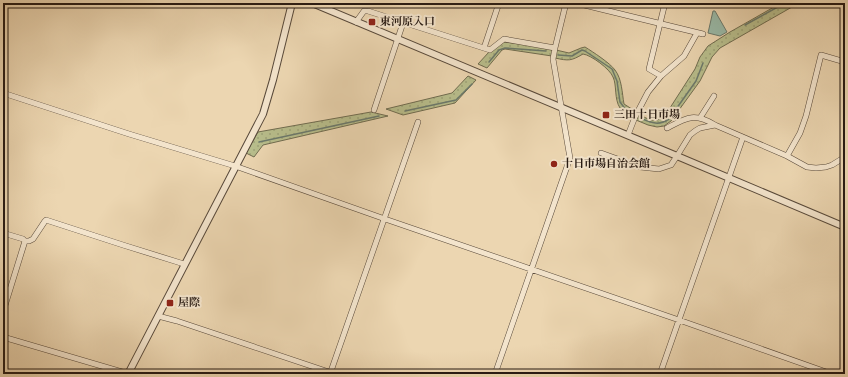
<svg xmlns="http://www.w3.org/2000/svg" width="848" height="377" font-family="Vollkorn,'Noto Serif JP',serif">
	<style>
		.park { fill: url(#park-dots); stroke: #706c50 }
		.water { fill: #99b9a7; stroke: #6b796c }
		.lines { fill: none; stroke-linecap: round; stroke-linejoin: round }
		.stream { stroke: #6b796c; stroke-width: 1.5 }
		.minor-casing { stroke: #58493a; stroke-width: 6 }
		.tertiary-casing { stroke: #58493a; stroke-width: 8 }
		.minor { stroke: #f3e4cc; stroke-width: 5 }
		.tertiary { stroke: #f3e4cc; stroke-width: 6 }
		.poi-dot { fill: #8f2418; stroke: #f3e4cc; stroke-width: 1.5 }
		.labels { text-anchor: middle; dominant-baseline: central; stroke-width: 4; stroke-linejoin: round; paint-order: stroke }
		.poi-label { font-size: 11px; font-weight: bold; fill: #271a13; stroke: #f3e4cc; text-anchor: start }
	</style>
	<defs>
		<pattern id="park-dots" width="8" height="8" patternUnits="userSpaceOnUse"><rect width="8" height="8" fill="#b8be8c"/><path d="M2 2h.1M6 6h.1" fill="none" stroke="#9ea378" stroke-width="1.8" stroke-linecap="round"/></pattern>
	</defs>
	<rect width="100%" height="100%" fill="#ecd6b1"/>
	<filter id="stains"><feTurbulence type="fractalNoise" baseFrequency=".005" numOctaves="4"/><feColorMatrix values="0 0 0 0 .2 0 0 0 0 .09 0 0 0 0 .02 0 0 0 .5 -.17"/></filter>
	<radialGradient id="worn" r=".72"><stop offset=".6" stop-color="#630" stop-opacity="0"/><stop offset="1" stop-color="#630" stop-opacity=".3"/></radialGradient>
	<path class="park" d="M781,3H799L720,48L712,57L700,81L671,121L664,126L657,127L648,125L636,120L638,114C652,121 657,125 668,111L695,69L700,57L708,46L730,32Z
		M504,42L553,48L552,56L505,49L502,50L487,68L478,64L489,52Z
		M585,47C593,52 610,63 615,70C622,79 622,93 624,104L635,111L632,117C628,115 622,111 620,108C614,99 617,85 613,77C610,69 591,55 583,54C571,61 569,61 555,58L556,50L569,53L581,48Z
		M468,76L476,80L455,103L403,115L386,109L452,93Z
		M371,112L388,116L263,145L254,157L246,153L258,132Z"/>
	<path class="water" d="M713,11H715L727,32L720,36L708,33Z"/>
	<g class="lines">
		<path class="stream" d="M830,3L845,7
			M745,25L785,3
			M558,55L572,56L582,50L585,51L612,69L617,81L620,102L626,110L630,112
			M489,62L499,50L505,48L546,51
			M405,111L456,100L472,84
			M642,119C654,123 658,126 669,119L696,81L703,63
			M259,142L379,116"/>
		<defs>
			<path id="minor" d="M576,3L703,34
				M356,22L364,11H368L490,50L504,39L555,48
				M484,48L499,3
				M661,76L649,69L665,3
				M3,93L129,134L235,166L385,219L679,320L832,374
				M374,110L403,23
				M700,118L714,96
				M667,128C686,118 694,112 715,125
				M628,135L635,117L648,92L661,76L684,56L697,33
				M601,153L640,167L659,169L671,165L677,156L690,135L695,131L700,128L715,125L787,156L807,167L816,168L826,167L832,165L845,157
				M787,156L800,133L806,116L821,55L845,62
				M3,233L23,239L25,241
				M3,312L25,241H29L33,239L45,221L46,220L123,245L184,264
				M158,316L177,321L335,374
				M3,337L129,374
				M330,374L418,122
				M495,374L570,158L553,59L555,48L566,3
				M660,374L743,137"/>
			<path id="tertiary" d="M312,3L677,156L845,227
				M128,374L263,114L273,80L292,3"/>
		</defs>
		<use href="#minor" class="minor-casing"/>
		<use href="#tertiary" class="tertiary-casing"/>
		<use href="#minor" class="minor"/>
		<use href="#tertiary" class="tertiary"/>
	</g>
	<g class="poi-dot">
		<rect x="368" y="18" width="8" height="8" rx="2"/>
		<rect x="602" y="111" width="8" height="8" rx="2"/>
		<circle cx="554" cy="164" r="4"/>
		<rect x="166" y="299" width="8" height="8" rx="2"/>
	</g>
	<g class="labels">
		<g class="poi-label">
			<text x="380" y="22">東河原入口</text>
			<text x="614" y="115">三田十日市場</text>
			<text x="562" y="164">十日市場自治会館</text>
			<text x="178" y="303">屋際</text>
		</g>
	</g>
	<rect width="848" height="377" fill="none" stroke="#ecd6b1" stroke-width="16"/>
	<rect x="4" y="4" width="840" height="369" fill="none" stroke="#271a13" stroke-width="2"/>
	<rect x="8" y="8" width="832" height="361" fill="none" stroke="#271a13"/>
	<rect width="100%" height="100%" filter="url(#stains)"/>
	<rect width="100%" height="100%" fill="url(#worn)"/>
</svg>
